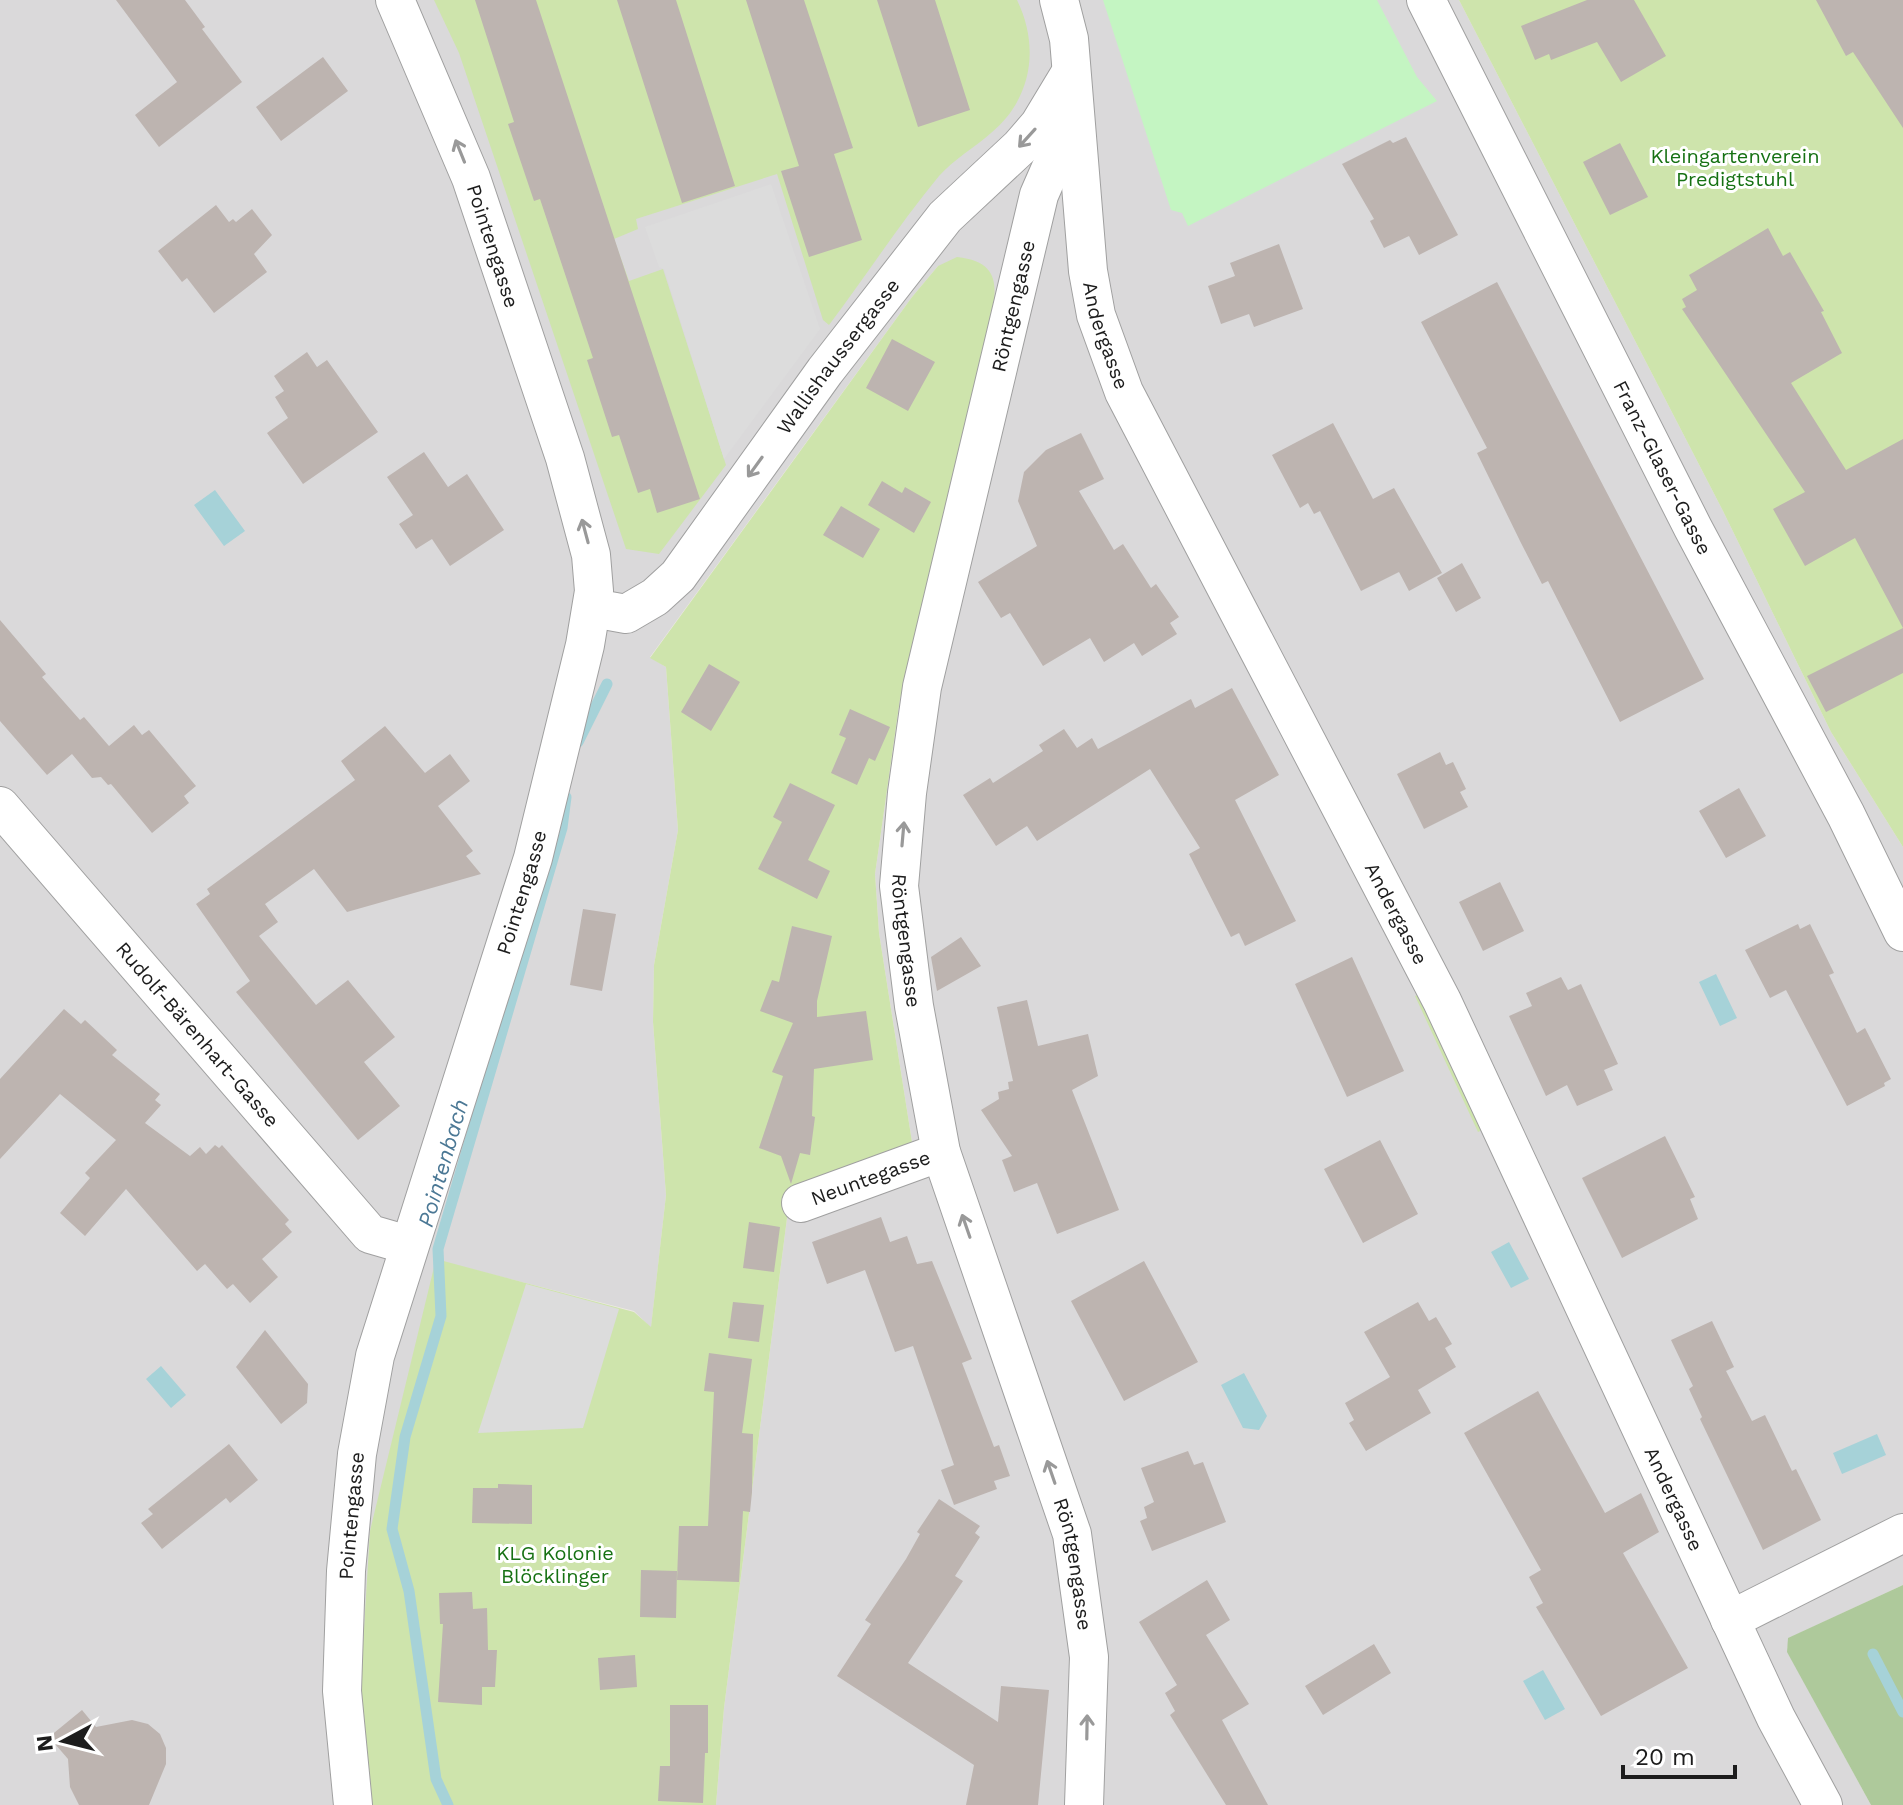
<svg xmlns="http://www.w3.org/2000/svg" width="1903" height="1805" font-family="'Work Sans',sans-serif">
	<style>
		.residential { fill: #dad9da }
		.grass { fill: #cee4ac }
		.forest { fill: #aec99b }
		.park { fill: #c4f5c2 }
		.parking { fill: #dcdcdc }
		.water { fill: #a6d2d8 }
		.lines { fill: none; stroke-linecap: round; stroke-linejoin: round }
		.stream { stroke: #a6d2d8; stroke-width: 11 }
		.building { fill: #bdb4b0 }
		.minor-casing { stroke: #a0a0a0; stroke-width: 40 }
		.minor { stroke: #fff; stroke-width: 38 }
		.oneway { stroke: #999 }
		.labels { text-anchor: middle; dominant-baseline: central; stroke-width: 6; stroke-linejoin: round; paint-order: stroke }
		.park-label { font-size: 20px; fill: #167113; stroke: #fff }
		.street-label { font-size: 20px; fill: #1c1c1c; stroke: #fff }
		.water-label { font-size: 22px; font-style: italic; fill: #4b7895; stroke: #fff }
	</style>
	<rect width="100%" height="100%" fill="#ede9e3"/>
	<path class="residential" d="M0,0H1459L1723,511L1831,732L1903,847V1585L1789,1638L1787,1651L1871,1805H716L724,1708L791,1187L912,1142L879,933L875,874L900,699L938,266L912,297L650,657L666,667L678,830L654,965L653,1022L666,1195L651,1328L634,1311L436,1260L365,1805H0Z"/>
	<path class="grass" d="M434,0H1017C1040,47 1032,99 991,133C974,148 954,159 939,176C900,223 866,276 829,325L823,320L777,174L636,219L638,229L614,239L629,281L663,269L726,465L659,554L626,549L459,53Z
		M1459,0H1903V847L1831,732L1723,511Z
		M957,257C1003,262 996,289 991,324L900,699L875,874L879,933L912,1142L791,1187L724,1708L716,1805H365L359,1710L370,1531L436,1259L634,1312L651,1327L666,1195L653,1022L654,965L678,830L666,667L650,658L912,297L938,266Z
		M1421,994L1484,1129L1478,1132L1415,996Z"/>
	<path class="forest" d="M1903,1585V1805H1871L1787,1652L1788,1638Z"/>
	<path class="park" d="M1103,0H1377L1417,77L1437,101L1188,226L1182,213L1171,210Z"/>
	<path class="parking" d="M771,184L820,329L724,459L664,269L659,267L645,227Z
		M526,1284L619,1309L583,1428L478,1433Z"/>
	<path class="water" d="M215,490L245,531L224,546L194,505Z
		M1716,974L1737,1018L1720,1026L1699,982Z
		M1509,1242L1529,1279L1511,1288L1491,1252Z
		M161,1366L186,1395L171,1408L146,1379Z
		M1244,1373L1267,1416L1259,1430L1243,1428L1221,1385Z
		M1877,1434L1886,1455L1842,1474L1833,1453Z
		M1543,1670L1565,1709L1545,1720L1523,1681Z"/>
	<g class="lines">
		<path class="stream" d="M578,742L607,684
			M1873,1654L1903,1712
			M448,1805L436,1779L409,1591L392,1529L405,1437L441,1316L438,1249L562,828L566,797"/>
	</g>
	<path class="building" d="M116,0H185L205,27L202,29L242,82L159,147L135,115L177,82Z
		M475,0H536L700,499L657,513L650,489L638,493L619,435L612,437L587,360L593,358L540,199L534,201L508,124L514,122Z
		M617,0H676L735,186L682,203Z
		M746,0H804L853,148L834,154L862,240L809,257L781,171L799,166Z
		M877,0H935L970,110L918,127Z
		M1587,0H1634L1666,56L1621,82L1597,42L1551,60L1549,54L1535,60L1521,26Z
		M1816,0H1903V128L1853,52L1846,56Z
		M323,57L348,91L281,141L256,107Z
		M1406,137L1458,235L1419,255L1409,236L1384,248L1370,221L1374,219L1342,164L1390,140L1393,143Z
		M1620,143L1648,197L1610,215L1583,162Z
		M216,205L229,222L233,219L236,222L252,209L272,235L254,254L267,272L214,313L187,278L182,282L158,251Z
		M1768,228L1783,256L1790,252L1824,311L1821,312L1842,353L1791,383L1846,470L1903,439V673L1826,712L1807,676L1903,628L1855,538L1805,566L1773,509L1805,492L1682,309L1686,307L1682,299L1697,290L1689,275Z
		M1279,244L1303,309L1254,327L1249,314L1221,324L1208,286L1235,276L1230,263Z
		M1497,282L1704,679L1620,722L1548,581L1542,584L1521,543L1477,453L1487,448L1421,322Z
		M892,339L935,362L908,411L866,388Z
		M307,352L317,367L327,360L378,432L303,484L267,433L288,418L275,397L284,391L274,376Z
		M1333,423L1373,499L1394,488L1442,573L1409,591L1399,572L1361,591L1320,511L1314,514L1308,503L1300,508L1272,455Z
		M1081,433L1104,479L1079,491L1114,550L1123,544L1151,588L1156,584L1179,617L1170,623L1177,634L1142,656L1134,643L1104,662L1090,638L1043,666L1010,613L1001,618L978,582L1037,546L1018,501L1024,472L1046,450Z
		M424,452L448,487L467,474L504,530L450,566L432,539L416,549L399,524L413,515L387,477Z
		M882,481L902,493L905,487L931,502L914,533L868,505Z
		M841,506L880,529L863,558L823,535Z
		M1462,563L1481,598L1456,612L1437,578Z
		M0,620L46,674L42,677L80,720L84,717L109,746L134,725L142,735L149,730L196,786L184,796L189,803L152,833L111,784L108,785L101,777L92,778L72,754L47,775L0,721Z
		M709,664L740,682L711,731L681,712Z
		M1232,688L1279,775L1235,800L1296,921L1245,946L1239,933L1231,937L1189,854L1200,848L1150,769L1037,841L1027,826L996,846L963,795L990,778L993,783L1043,751L1039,745L1064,729L1077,748L1092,738L1098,749L1191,699L1195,708Z
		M850,709L890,727L875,761L869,758L857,785L831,773L846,738L839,735Z
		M385,726L425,773L450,754L470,781L438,806L473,851L466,856L481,874L347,912L314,869L265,904L278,922L259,936L316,1005L348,980L395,1037L364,1062L400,1106L358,1140L236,992L250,981L196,904L210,894L207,889L355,780L341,761Z
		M1440,752L1446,765L1453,762L1466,789L1460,792L1468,807L1424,829L1397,774Z
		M790,783L835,805L808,860L830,871L817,899L758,869L782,822L773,817Z
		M1739,788L1766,836L1726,858L1699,811Z
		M1500,882L1524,931L1483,951L1459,902Z
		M583,909L616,914L602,991L570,985Z
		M1798,924L1800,929L1810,924L1834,973L1829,975L1857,1033L1865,1028L1891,1079L1884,1083L1885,1086L1847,1106L1786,990L1770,998L1745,950Z
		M792,926L832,936L817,1001V1017L866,1011L873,1060L814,1069L812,1116L815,1117L810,1155L800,1153L791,1184L781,1156L759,1148L783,1076L772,1072L793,1023L760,1011L772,980L779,982Z
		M961,937L981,966L937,991L931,957Z
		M1352,957L1404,1071L1347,1097L1295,984Z
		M1561,977L1568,990L1581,984L1618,1064L1604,1070L1613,1090L1577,1106L1567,1085L1546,1096L1509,1016L1532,1006L1526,993Z
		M1027,1000L1038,1046L1088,1034L1098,1076L1072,1090L1119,1210L1057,1234L1037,1183L1014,1192L1002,1160L1012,1156L981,1110L999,1099L998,1092L1009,1089L1008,1082L1013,1081L997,1007Z
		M64,1009L81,1024L85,1020L117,1050L112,1055L160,1094L155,1100L161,1105L145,1123L190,1156L200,1147L206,1154L215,1145L219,1148L222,1145L289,1220L285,1224L292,1232L262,1259L278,1277L250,1303L233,1284L227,1289L205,1264L197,1271L126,1189L85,1236L60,1213L90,1178L85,1173L116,1140L60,1094L0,1159V1079Z
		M1665,1136L1695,1197L1690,1199L1698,1219L1622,1258L1582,1178Z
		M1380,1140L1418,1214L1363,1243L1324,1169Z
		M881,1217L890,1242L907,1236L917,1264L932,1261L972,1359L962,1363L994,1447L999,1445L1010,1476L994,1481L997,1489L954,1505L941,1470L954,1465L913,1346L895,1352L865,1270L827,1284L812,1242Z
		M749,1222L780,1227L774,1272L743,1268Z
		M1144,1261L1198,1362L1124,1401L1071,1301Z
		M733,1302L764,1305L759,1342L728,1338Z
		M1418,1302L1429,1321L1436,1317L1452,1344L1445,1348L1456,1367L1418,1390L1431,1413L1366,1451L1349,1423L1354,1420L1345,1403L1390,1377L1364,1332Z
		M1712,1321L1734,1367L1726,1371L1752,1421L1765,1415L1792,1471L1796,1469L1821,1520L1763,1550L1700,1419L1702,1417L1689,1389L1693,1386L1671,1340Z
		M265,1330L308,1384L307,1403L281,1424L236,1367Z
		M709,1353L752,1359L742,1433L753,1434L752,1492L750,1512L743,1511L739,1582L677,1580L679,1526H708L714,1392L704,1391Z
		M1538,1391L1605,1513L1641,1493L1659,1532L1623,1553L1688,1668L1601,1716L1536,1607L1543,1603L1529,1577L1541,1570L1464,1433Z
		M229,1444L258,1480L230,1503L226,1498L162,1549L141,1523L153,1514L148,1509Z
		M1188,1451L1194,1465L1203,1462L1226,1522L1152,1551L1140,1521L1147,1518L1144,1507L1154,1502L1141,1468Z
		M498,1484L532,1485V1524L472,1523L473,1488H498Z
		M939,1499L980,1526L975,1533L980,1537L955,1576L963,1581L908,1663L998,1722L1001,1686L1049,1690L1038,1805H966L974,1765L837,1676L871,1624L865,1620L906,1559L920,1534L917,1532Z
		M641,1570L677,1571L676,1618L640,1617Z
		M1207,1580L1230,1620L1206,1635L1249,1704L1222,1720L1268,1805H1226L1170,1715L1175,1711L1165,1693L1177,1685L1139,1622Z
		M472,1592L473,1609L487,1608L488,1650H497L495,1687H482V1705L438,1702L443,1624H440L439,1593Z
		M1374,1644L1391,1673L1323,1715L1305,1686Z
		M635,1655L637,1687L600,1690L598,1658Z
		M670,1705H708V1753H705L703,1803L658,1801L660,1766H670Z
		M82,1710L96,1727L132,1720L148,1724L160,1734L166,1748V1764L149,1805H79L70,1787L68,1759L49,1737Z"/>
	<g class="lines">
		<defs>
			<g id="minor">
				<path id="s1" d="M1059,0L1069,39L1088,271L1096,315L1124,392L1442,1001L1776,1718L1823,1805"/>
				<path id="s2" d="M1426,0L1693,528L1846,815L1903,932"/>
				<path id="s3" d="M1068,112L1067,131L1039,195L922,687L907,793L899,886L914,1006L941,1152L1072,1534L1089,1657L1084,1805"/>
				<path id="s4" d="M593,608L626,614L655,597L678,576L825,371L945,217L1020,147L1039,125L1068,77"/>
				<path id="s5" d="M0,806L370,1234L408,1245"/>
				<path id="s6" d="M801,1203L941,1152"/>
				<path d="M1730,1620L1903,1533"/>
				<path id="s7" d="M353,1805L342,1691L346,1571L357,1454L375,1356L533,858L585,645L594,591L591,555L565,458L471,178L395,0"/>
			</g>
		</defs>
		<use href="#minor" class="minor-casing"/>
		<use href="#minor" class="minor"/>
	</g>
	<defs><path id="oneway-shaft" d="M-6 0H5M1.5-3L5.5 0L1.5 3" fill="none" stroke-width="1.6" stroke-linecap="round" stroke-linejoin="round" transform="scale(2)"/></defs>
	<g class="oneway">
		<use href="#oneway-shaft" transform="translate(1027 138) rotate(132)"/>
		<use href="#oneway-shaft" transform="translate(460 151) rotate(-112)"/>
		<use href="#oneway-shaft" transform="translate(755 467) rotate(126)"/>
		<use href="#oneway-shaft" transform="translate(585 531) rotate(-105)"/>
		<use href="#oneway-shaft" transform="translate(903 834) rotate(-85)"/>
		<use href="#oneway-shaft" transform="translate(966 1226) rotate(-109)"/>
		<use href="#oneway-shaft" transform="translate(1051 1472) rotate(-109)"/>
		<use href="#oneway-shaft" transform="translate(1087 1727) rotate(-89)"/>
	</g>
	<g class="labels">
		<g class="park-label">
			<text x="1735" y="156">Kleingartenverein<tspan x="1735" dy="23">Predigtstuhl</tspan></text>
			<text x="555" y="1553">KLG Kolonie<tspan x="555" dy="23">Blöcklinger</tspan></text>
		</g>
		<g class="street-label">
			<text transform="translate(493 246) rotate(72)">Pointengasse</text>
			<text transform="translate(1013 306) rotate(-77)">Röntgengasse</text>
			<text stroke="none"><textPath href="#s1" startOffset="340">Andergasse</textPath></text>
			<text stroke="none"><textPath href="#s4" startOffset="370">Wallishaussergasse</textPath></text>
			<text stroke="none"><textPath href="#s2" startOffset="524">Franz-Glaser-Gasse</textPath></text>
			<text stroke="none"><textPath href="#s7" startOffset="938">Pointengasse</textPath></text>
			<text stroke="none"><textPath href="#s1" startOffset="988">Andergasse</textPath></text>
			<text stroke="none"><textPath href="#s3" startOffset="850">Röntgengasse</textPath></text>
			<text stroke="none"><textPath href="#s5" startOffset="302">Rudolf-Bärenhart-Gasse</textPath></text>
			<text stroke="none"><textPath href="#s6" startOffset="74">Neuntegasse</textPath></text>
			<text stroke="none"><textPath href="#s1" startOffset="1636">Andergasse</textPath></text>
			<text stroke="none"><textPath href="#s7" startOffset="290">Pointengasse</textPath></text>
			<text stroke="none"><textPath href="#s3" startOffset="1498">Röntgengasse</textPath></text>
		</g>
		<g class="water-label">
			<text transform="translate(443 1163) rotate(-74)">Pointenbach</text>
		</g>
	</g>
	<g transform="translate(64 1741) rotate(263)" stroke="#ffffff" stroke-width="6" paint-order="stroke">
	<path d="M0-6L14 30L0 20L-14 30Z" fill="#1c1c1c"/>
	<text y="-12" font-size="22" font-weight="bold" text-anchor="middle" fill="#1c1c1c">N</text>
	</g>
	<path d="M1623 1765v12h112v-12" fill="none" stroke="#1c1c1c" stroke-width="4"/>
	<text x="1635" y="1765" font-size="24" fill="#1c1c1c" stroke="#ffffff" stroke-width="6" paint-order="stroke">20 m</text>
</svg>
